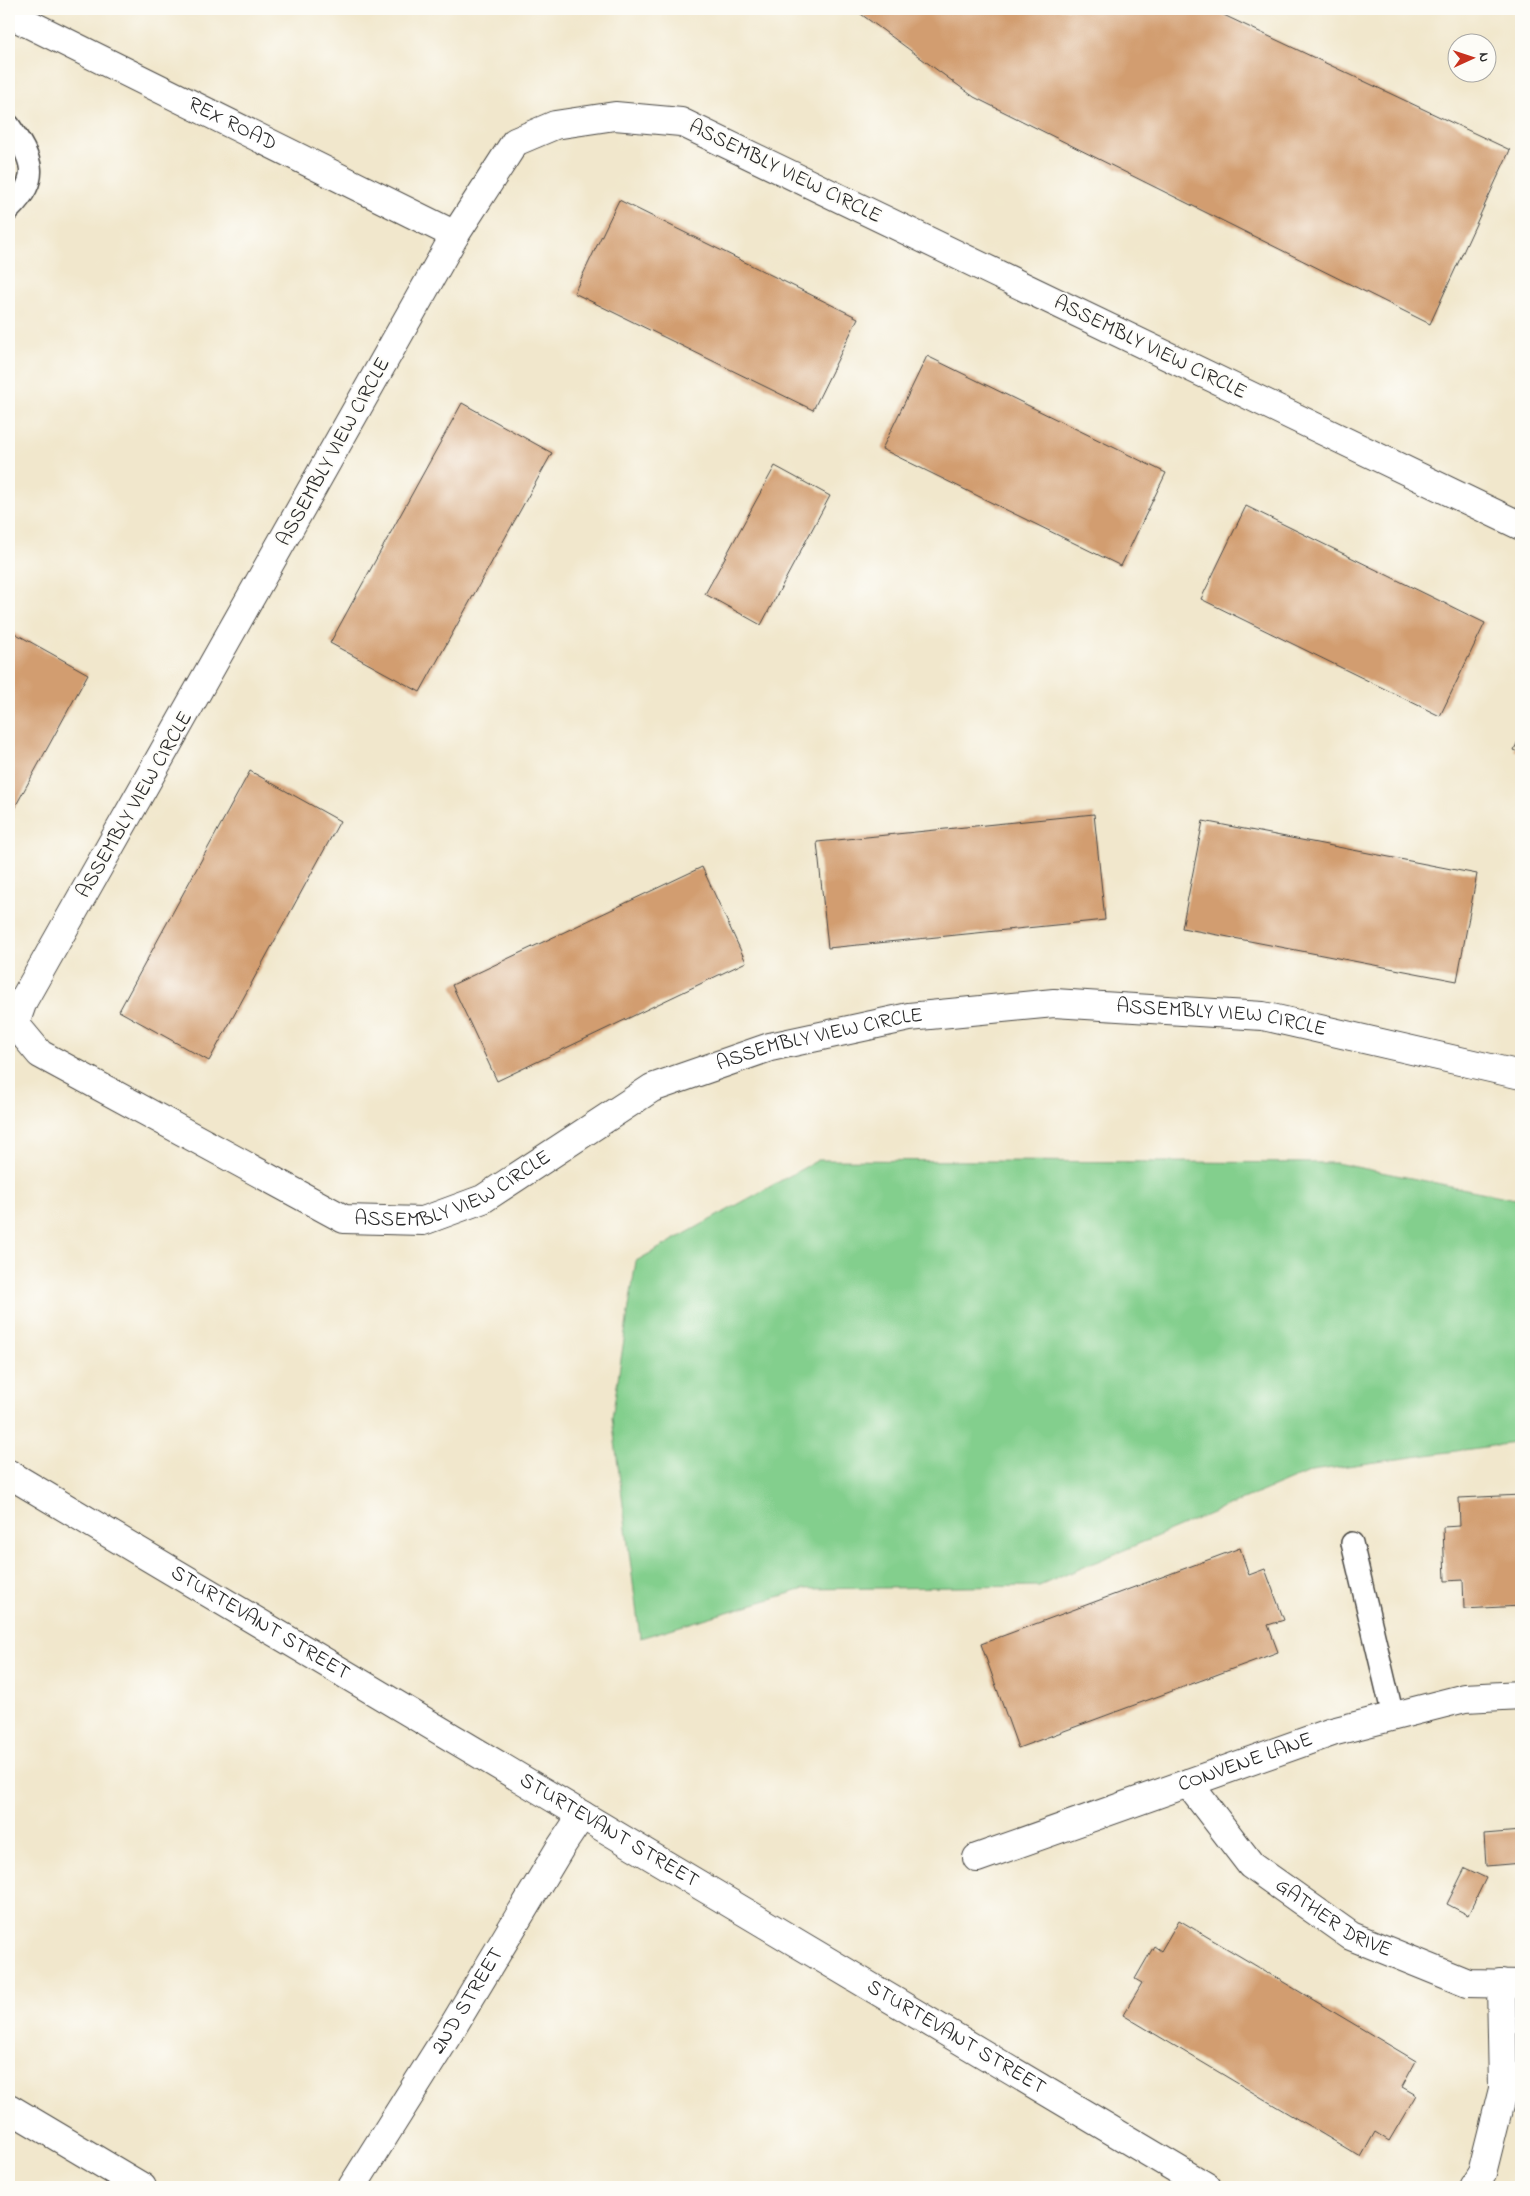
<svg xmlns="http://www.w3.org/2000/svg" width="1530" height="2196" font-family="'Indie Flower',sans-serif">
	<style>
		.green { fill: #83cf8d; stroke: #577d5c }
		.building { fill: #d29d6f }
		.lines { fill: none; stroke-linecap: round; stroke-linejoin: round }
		.lane-casing { stroke: #494743; stroke-width: 24 }
		.street-casing { stroke: #494743; stroke-width: 30 }
		.lane { stroke: #fff; stroke-width: 21 }
		.street { stroke: #fff; stroke-width: 28 }
		.labels { text-anchor: middle; dominant-baseline: central; stroke-width: 4; stroke-linejoin: round; paint-order: stroke }
		.street-label { font-size: 21px; fill: #2b2b2b; stroke: #fdfcf7 }
	</style>
	<rect width="100%" height="100%" fill="#fdfcf7"/>
	<filter id="ink" filterUnits="userSpaceOnUse"><feTurbulence type="fractalNoise" baseFrequency=".02" numOctaves="2"/><feDisplacementMap in="SourceGraphic" scale="10" xChannelSelector="R" yChannelSelector="G"/><feConvolveMatrix kernelMatrix="1 2 1 2 8 2 1 2 1" color-interpolation-filters="sRGB"/></filter>
	<filter id="wash" filterUnits="userSpaceOnUse"><feTurbulence type="fractalNoise" baseFrequency=".0096" numOctaves="4" result="noise"/><feDisplacementMap in="SourceGraphic" scale="20" xChannelSelector="R" yChannelSelector="G"/><feGaussianBlur stdDeviation="1.12" result="paint"/><feColorMatrix in="noise" values="0 0 0 0 0 0 0 0 0 0 0 0 0 0 0 0 0 1.4 0 .05"/><feComposite in="paint" operator="in"/></filter>
	<g filter="url(#wash)">
		<rect width="100%" height="100%" fill="#f1e7cc"/>
		<path class="green" d="M818,1160L1336,1163L1521,1200V1442L1311,1471L1039,1586L804,1589L640,1638L612,1418L636,1261Z"/>
		<g id="blocks">
			<path class="building" d="M854,9H1211L1510,150L1430,324L974,97Z
				M619,200L858,318L813,410L574,293Z
				M927,356L1166,473L1121,566L882,449Z
				M462,403L552,453L420,692L330,643Z
				M775,466L830,496L761,625L705,594Z
				M1246,506L1485,623L1440,716L1201,599Z
				M9,630L88,674L9,818Z
				M1521,734V753L1514,750Z
				M250,771L340,821L209,1061L119,1011Z
				M1094,814L1105,920L828,948L817,842Z
				M1203,821L1477,874L1457,981L1182,928Z
				M702,867L746,962L497,1081L452,985Z
				M1521,1495V1606L1464,1609L1463,1580L1445,1581L1443,1527L1460,1526L1459,1498Z
				M1240,1548L1249,1575L1265,1569L1284,1620L1268,1625L1278,1652L1018,1748L981,1644Z
				M1521,1831V1863L1486,1866L1484,1834Z
				M1465,1868L1486,1878L1468,1915L1447,1904Z
				M1179,1920L1416,2061L1402,2087L1416,2095L1389,2141L1375,2132L1361,2157L1123,2015L1142,1983L1135,1979L1154,1946L1161,1951Z"/>
		</g>
	</g>
	<g filter="url(#ink)">
		<use href="#blocks" fill-opacity="0" stroke="#494743" stroke-width="1"/>
		<g class="lines">
			<defs>
				<path id="lane" d="M9,125C33,161 42,177 9,210
					M1352,1543L1393,1716"/>
				<g id="street">
					<path id="s1" d="M9,14L455,235"/>
					<path id="s2" d="M1521,526L681,122L615,116L555,125L515,142L455,235L23,1001L15,1024L40,1054L344,1219L423,1221L483,1199L652,1088L770,1047L909,1017L1054,1003L1263,1016L1521,1075"/>
					<path id="s3" d="M9,1474L1207,2187"/>
					<path id="s4" d="M1188,1783L1251,1865L1351,1936L1467,1983L1521,1984"/>
					<path id="s5" d="M977,1858L1332,1732L1465,1698L1521,1695"/>
					<path d="M9,2108L142,2187"/>
					<path id="s6" d="M352,2187L452,2028L560,1848L582,1815"/>
					<path d="M1473,2187L1482,2173L1503,2089L1501,1983"/>
				</g>
			</defs>
			<use href="#lane" class="lane-casing"/>
			<use href="#street" class="street-casing"/>
			<use href="#lane" class="lane"/>
			<use href="#street" class="street"/>
		</g>
	</g>
	<g class="labels">
		<g class="street-label">
			<text stroke="none"><textPath href="#s1" startOffset="249">REX ROAD</textPath></text>
			<text transform="translate(785 172) rotate(26)">ASSEMBLY VIEW CIRCLE</text>
			<text transform="translate(1150 348) rotate(26)">ASSEMBLY VIEW CIRCLE</text>
			<text transform="translate(334 452) rotate(-61)">ASSEMBLY VIEW CIRCLE</text>
			<text transform="translate(135 805) rotate(-60)">ASSEMBLY VIEW CIRCLE</text>
			<text stroke="none"><textPath href="#s2" startOffset="3428">ASSEMBLY VIEW CIRCLE</textPath></text>
			<text stroke="none"><textPath href="#s2" startOffset="3022">ASSEMBLY VIEW CIRCLE</textPath></text>
			<text stroke="none"><textPath href="#s2" startOffset="2618">ASSEMBLY VIEW CIRCLE</textPath></text>
			<text stroke="none"><textPath href="#s3" startOffset="292">STURTEVANT STREET</textPath></text>
			<text stroke="none"><textPath href="#s5" startOffset="285">CONVENE LANE</textPath></text>
			<text stroke="none"><textPath href="#s3" startOffset="698">STURTEVANT STREET</textPath></text>
			<text stroke="none"><textPath href="#s4" startOffset="202">GATHER DRIVE</textPath></text>
			<text stroke="none"><textPath href="#s6" startOffset="219">2ND STREET</textPath></text>
			<text stroke="none"><textPath href="#s3" startOffset="1102">STURTEVANT STREET</textPath></text>
		</g>
	</g>
	<rect width="1530" height="2196" fill="none" stroke="#fdfcf7" stroke-width="30"/>
	<g transform="translate(1472 58) rotate(87)"><circle r="24" fill="#fdfcf7" stroke="#a9a8a5"/>
	<path d="M0-4L9 19L0 12L-9 19Z" fill="#c8321e"/>
	<text y="-8" font-size="14" font-weight="bold" text-anchor="middle" fill="#2b2b2b">N</text>
	</g>
</svg>
